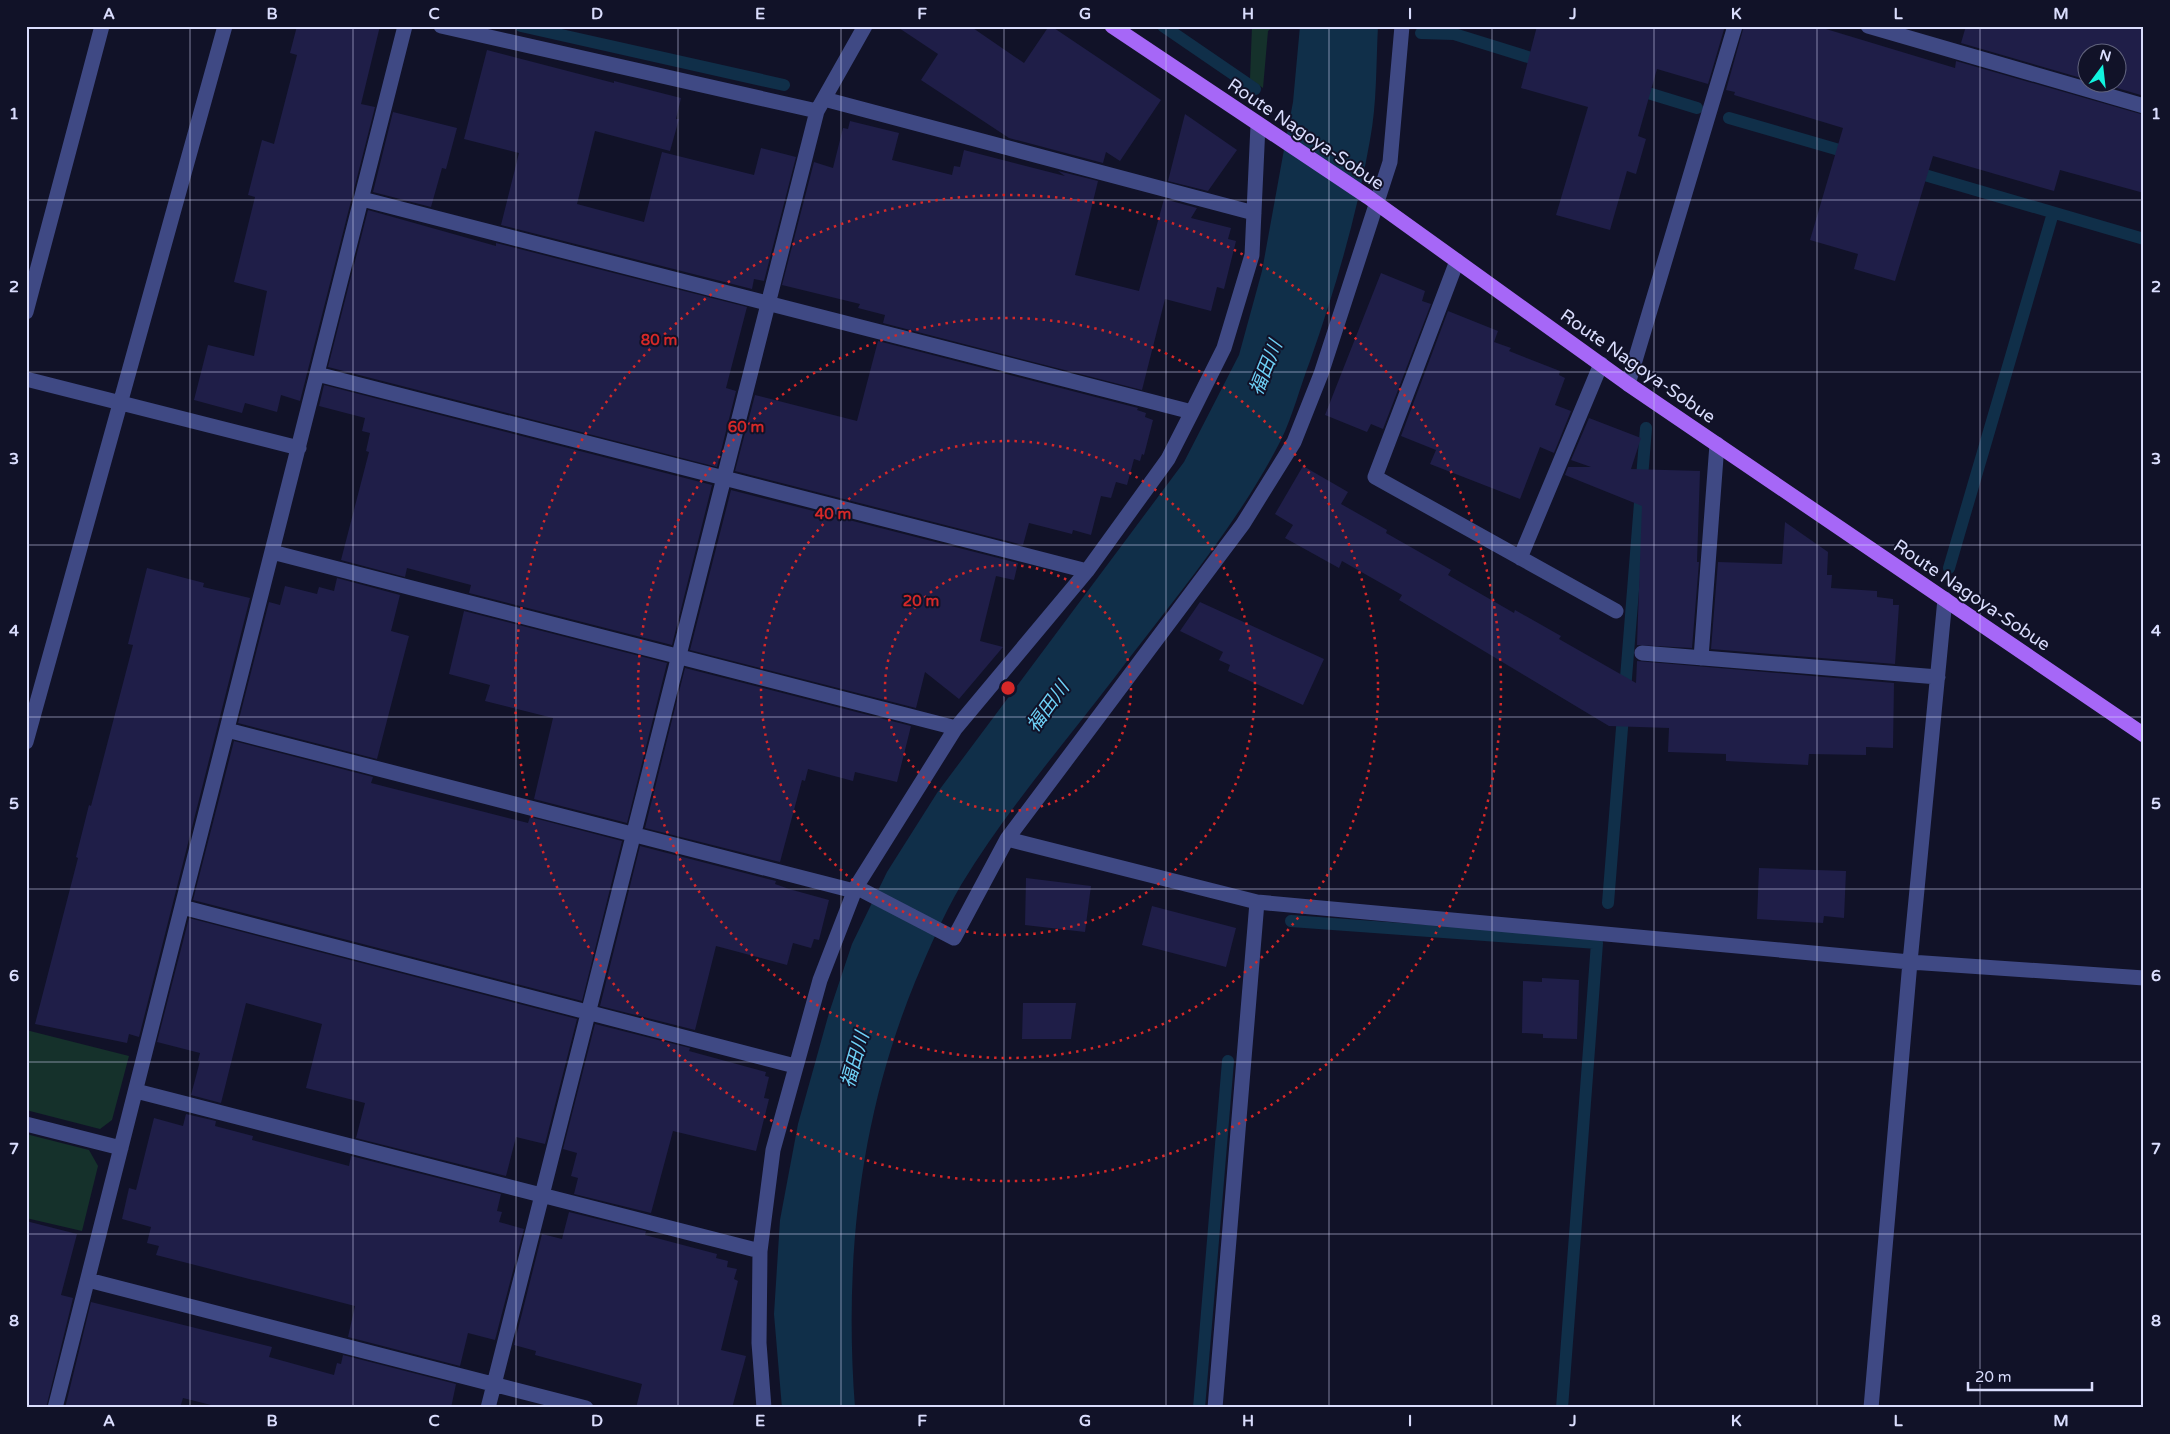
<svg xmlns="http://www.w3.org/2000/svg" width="2170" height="1434" font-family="'Varela Round','Noto Sans JP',sans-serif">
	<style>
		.green { fill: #15312b }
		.water { fill: #102f49 }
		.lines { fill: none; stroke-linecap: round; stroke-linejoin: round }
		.stream { stroke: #102f49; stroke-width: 12 }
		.building { fill: #1f1e48 }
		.minor { stroke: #3f4984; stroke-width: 15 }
		.major { stroke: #a667f7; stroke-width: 15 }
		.grid { fill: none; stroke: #daddfd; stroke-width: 1; stroke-opacity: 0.55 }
		.ring { fill: none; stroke: #d62828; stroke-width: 2.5; stroke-dasharray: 2.5 5 }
		.labels { text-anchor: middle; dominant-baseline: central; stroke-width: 4; stroke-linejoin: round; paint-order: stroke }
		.street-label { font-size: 18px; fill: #daddfd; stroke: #111228 }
		.water-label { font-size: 19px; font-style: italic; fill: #6ed1f7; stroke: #111228 }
		.centre { fill: #d62828; stroke: #111228; stroke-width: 2.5 }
		.ring-label { font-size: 15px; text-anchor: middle; font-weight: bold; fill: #d62828; stroke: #111228; stroke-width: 4; stroke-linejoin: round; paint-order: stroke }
		.neatline { fill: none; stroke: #daddfd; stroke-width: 2 }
		.grid-label { font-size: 16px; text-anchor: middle; font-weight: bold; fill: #daddfd }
	</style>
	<rect width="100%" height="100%" fill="#111228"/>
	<path class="green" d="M1252,26H1274L1268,31L1263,88L1250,79Z
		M26,1030L129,1056L112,1120L100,1129L26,1110Z
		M26,1134L89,1150L98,1166L82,1231L26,1218Z"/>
	<path class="water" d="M1300,26H1378C1376,64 1377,104 1370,140C1357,215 1335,290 1310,361C1300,387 1293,415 1281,440C1237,526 1173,600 1115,677C1063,745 1005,812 961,885C943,916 929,949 915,982C859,1119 844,1261 855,1408H782L774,1314L780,1220L798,1124L829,1013L852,944L887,872L937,793L1184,462L1239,355L1262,271L1283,155L1293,102Z"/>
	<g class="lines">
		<path class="stream" d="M521,26L784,85
			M1163,26L1255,89
			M1421,33L1454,34L1544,62
			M1635,89L1697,108
			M1729,118L1853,154
			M1911,171L2144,239
			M1949,568L2053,213
			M1608,903L1646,428
			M1291,921L1597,943L1562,1408
			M1199,1408L1228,1061"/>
	</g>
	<path class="building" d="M297,26H380L361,104L375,107L300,401L281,395L277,412L245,403L242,413L194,400L208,345L254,356L267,291L234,282L255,197L248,195L262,140L274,144L297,55L290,53Z
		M896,26H970L1024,63L1049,26H1051L1161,100L1120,161L1106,152L1103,163L1009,138L921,80L938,54Z
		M1537,26H1725L1708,84L1657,69L1638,136L1646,139L1636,174L1627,171L1610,230L1556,215L1588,107L1521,88Z
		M1744,26H1816L1955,68L1956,61L2144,115V193L2060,170L2054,191L1933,156L1895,281L1854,269L1858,254L1810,240L1843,128L1734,95L1735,92L1726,90Z
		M1966,26H2144V96L2097,82H2118V52H2088V80L1961,43Z
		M487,50L614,83V81L681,98L676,119H679L670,151L595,131L577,204L644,222L662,152L754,175L761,148L796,157L764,281L754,279L752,289L501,225L519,153L464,139Z
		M393,112L457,128L446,169L442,168L431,207L373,192Z
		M1185,114L1237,150L1208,191L1168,181Z
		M850,121L899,133L892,160L952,175L954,166L960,167L964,150L1065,176L1058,171L1098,181L1075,275L1139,291L1164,199L1197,208L1191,218L1231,228L1228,239L1236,241L1224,289L1217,287L1211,311L1165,299L1142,390L883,323L885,315L858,308L860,304L782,285L814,162L833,168L843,128L848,129Z
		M368,210L496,246V243L747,307L726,388L736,391L717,467L328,367Z
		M1381,273L1425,291L1422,301L1431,304L1383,429L1371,424L1367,432L1325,415Z
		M1448,311L1498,331L1494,342L1511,348L1509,351L1560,371L1559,375L1565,378L1555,405L1571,411L1554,453L1540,447L1520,499L1430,464L1436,450L1401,436Z
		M878,341L1138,408L1137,410L1146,413L1145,417L1153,420L1144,455L1142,454L1140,461L1134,459L1127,485L1116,482L1111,498L1101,496L1091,535L1073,530L1072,534L1029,523L1023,545L735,471L755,395L857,421Z
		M324,385L712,485L672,645L469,593L471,585L407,568L405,577L341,560L369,452L366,451L370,433L362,431L365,418L319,406Z
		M1589,418L1641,438L1631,469L1700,471L1697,562H1699L1692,648L1637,645L1642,506L1565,475L1568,467H1591L1571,460Z
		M1303,466L1348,492L1341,504L1387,530L1386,533L1451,570L1448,575L1514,613L1515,610L1561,636L1559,639L1636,683L1637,661L1894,683L1893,748L1866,747V755L1809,754L1808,765L1726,761V754L1668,752L1669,728L1609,726L1399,600L1402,595L1342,561L1339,568L1285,538L1293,525L1275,514Z
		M731,490L1018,563L1014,580L996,576L980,641L1003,647L959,699L925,672L916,708L690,650Z
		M1785,522L1828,552L1827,575H1832L1831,588L1877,591V597L1893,599V605H1899L1895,664L1711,649L1718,562L1782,564Z
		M147,568L204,583L203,587L250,598L139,1037L129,1034L127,1043L35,1024L78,858L76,857L89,805L91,806L133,645L128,644Z
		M337,578L400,595L391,631L409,636L377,759L238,723L269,602L280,605L285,586L317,594L319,587L334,591Z
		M1200,602L1324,659L1303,705L1228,671L1230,665L1219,660L1223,652L1180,631Z
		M464,611L667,663L627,823L534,799L553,718L485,701L490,685L449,674Z
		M685,668L911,726L897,782L855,772L853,781L808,769L805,781L802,780L780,862L645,828Z
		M234,741L373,777L371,783L528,823L530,817L622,841L582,1001L193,900Z
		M640,846L776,881L775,884L789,889L829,900L819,940L814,939L811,948L793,943L787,965L716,946L695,1030L600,1006Z
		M1759,868L1846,871L1844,918L1824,916L1823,923L1757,919Z
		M1026,878L1091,886L1085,932L1025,925Z
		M1152,906L1236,928L1226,967L1142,945Z
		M189,918L577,1019L545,1144L516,1137L506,1176L356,1138L365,1103L306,1088L322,1024L246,1003L221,1103L191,1095L200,1061H198L200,1053L157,1042Z
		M1542,978L1579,980L1577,1039L1543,1038V1034L1522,1033L1523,981L1542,982Z
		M1023,1003H1076L1071,1039H1022Z
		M595,1024L690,1048L689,1051L766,1072L765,1076L769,1077L764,1098L769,1099L756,1151L673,1131L651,1213L574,1194L578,1178L571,1176L577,1153L563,1149Z
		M186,1114L216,1121L215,1126L253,1136L252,1140L349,1166L351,1156L501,1194L497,1211L502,1212L499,1222L524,1229L495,1340L468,1333L460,1366L348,1337L355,1306L156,1255L159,1246L147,1243L151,1227L122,1219L129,1188L136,1190L154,1118L183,1126Z
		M569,1212L646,1231L645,1235L717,1254L716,1258L728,1261L727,1267L737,1269L734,1279L738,1281L721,1350L746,1356L732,1408H636L642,1384L535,1355L536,1351L514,1345L542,1234L562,1239Z
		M26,1221L77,1234L61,1295L73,1298L46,1408H26Z
		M91,1302L272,1347L269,1357L334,1375L337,1363L341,1364L343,1355L456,1384L451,1408H223L183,1398L180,1408H65Z"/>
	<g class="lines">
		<path class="minor" d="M441,26L817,111
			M1868,26L2144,106
			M824,99L1254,213
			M362,199L1192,412
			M1457,261L1375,477L1616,611
			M26,312L102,26
			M317,374L1087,571
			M26,379L299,448
			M1628,384L1735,26
			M272,552L956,728
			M1520,558L1601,364
			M1642,653L1938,677
			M1701,658L1717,444
			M227,730L854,891
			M26,742L225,26
			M1007,839L1243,524L1294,442L1321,374L1390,162L1402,26
			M856,887L954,938L1007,839L1257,902L1910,962L2144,978
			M182,907L795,1066
			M136,1091L760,1251
			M26,1124L121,1148
			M88,1280L586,1408
			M55,1408L405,26
			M488,1408L817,111L865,26
			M764,1408L759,1343L760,1251L773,1150L820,980L856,887L955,729L1087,571L1168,459L1192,412L1224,348L1252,255L1258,125
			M1215,1408L1257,902
			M1871,1408L1910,962L1945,599"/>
		<path class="major" d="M1112,26L1368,197L1628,384L2144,735"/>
	</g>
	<path class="grid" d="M190,26V1408M353,26V1408M516,26V1408M678,26V1408M841,26V1408M1004,26V1408M1166,26V1408M1329,26V1408M1492,26V1408M1654,26V1408M1817,26V1408M1980,26V1408M26,200H2144M26,372H2144M26,545H2144M26,717H2144M26,889H2144M26,1062H2144M26,1234H2144"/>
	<g class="ring">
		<circle cx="1008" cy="688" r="123"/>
		<circle cx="1008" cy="688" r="247"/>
		<circle cx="1008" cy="688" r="370"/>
		<circle cx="1008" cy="688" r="493"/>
	</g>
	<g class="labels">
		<g class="street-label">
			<text transform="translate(1306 134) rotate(34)">Route Nagoya-Sobue</text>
			<text transform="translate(1638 366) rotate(35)">Route Nagoya-Sobue</text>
			<text transform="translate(1972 595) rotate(34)">Route Nagoya-Sobue</text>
		</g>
		<g class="water-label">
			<text transform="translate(1266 368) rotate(-68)">福田川</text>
			<text transform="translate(1048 707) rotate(-54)">福田川</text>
			<text transform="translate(855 1060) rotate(-74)">福田川</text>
		</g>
	</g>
	<circle cx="1008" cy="688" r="8" class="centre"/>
	<g class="ring-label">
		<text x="659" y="345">80 m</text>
		<text x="746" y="432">60 m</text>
		<text x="833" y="519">40 m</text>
		<text x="921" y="606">20 m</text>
	</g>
	<rect width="2170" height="1434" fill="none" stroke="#111228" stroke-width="55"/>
	<g transform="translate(2102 68) rotate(15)"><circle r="24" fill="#111228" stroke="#61637d"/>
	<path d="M0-4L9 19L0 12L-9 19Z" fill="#11f3df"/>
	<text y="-8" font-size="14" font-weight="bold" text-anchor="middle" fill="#daddfd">N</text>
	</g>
	<path d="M1968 1382v8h124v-8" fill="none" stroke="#daddfd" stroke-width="2.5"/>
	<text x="1975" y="1382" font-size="15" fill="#daddfd" stroke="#111228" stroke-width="4" paint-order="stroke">20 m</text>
	<rect x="28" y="28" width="2114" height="1378" class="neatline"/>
	<g class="grid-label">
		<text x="109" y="19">A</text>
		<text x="272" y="19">B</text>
		<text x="434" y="19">C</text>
		<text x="597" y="19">D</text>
		<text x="760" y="19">E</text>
		<text x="922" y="19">F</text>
		<text x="1085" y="19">G</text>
		<text x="1248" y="19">H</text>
		<text x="1410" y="19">I</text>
		<text x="1573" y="19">J</text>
		<text x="1736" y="19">K</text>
		<text x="1898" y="19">L</text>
		<text x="2061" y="19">M</text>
		<text x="14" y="119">1</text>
		<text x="2156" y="119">1</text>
		<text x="14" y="292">2</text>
		<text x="2156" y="292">2</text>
		<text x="14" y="464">3</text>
		<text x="2156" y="464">3</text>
		<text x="14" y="636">4</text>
		<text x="2156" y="636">4</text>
		<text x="14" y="809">5</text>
		<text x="2156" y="809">5</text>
		<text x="14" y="981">6</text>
		<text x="2156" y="981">6</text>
		<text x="14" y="1154">7</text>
		<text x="2156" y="1154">7</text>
		<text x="14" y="1326">8</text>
		<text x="2156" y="1326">8</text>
		<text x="109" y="1426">A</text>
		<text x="272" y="1426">B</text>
		<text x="434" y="1426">C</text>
		<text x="597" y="1426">D</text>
		<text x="760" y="1426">E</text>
		<text x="922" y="1426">F</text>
		<text x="1085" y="1426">G</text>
		<text x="1248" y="1426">H</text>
		<text x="1410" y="1426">I</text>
		<text x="1573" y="1426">J</text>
		<text x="1736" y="1426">K</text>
		<text x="1898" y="1426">L</text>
		<text x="2061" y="1426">M</text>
	</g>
</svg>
